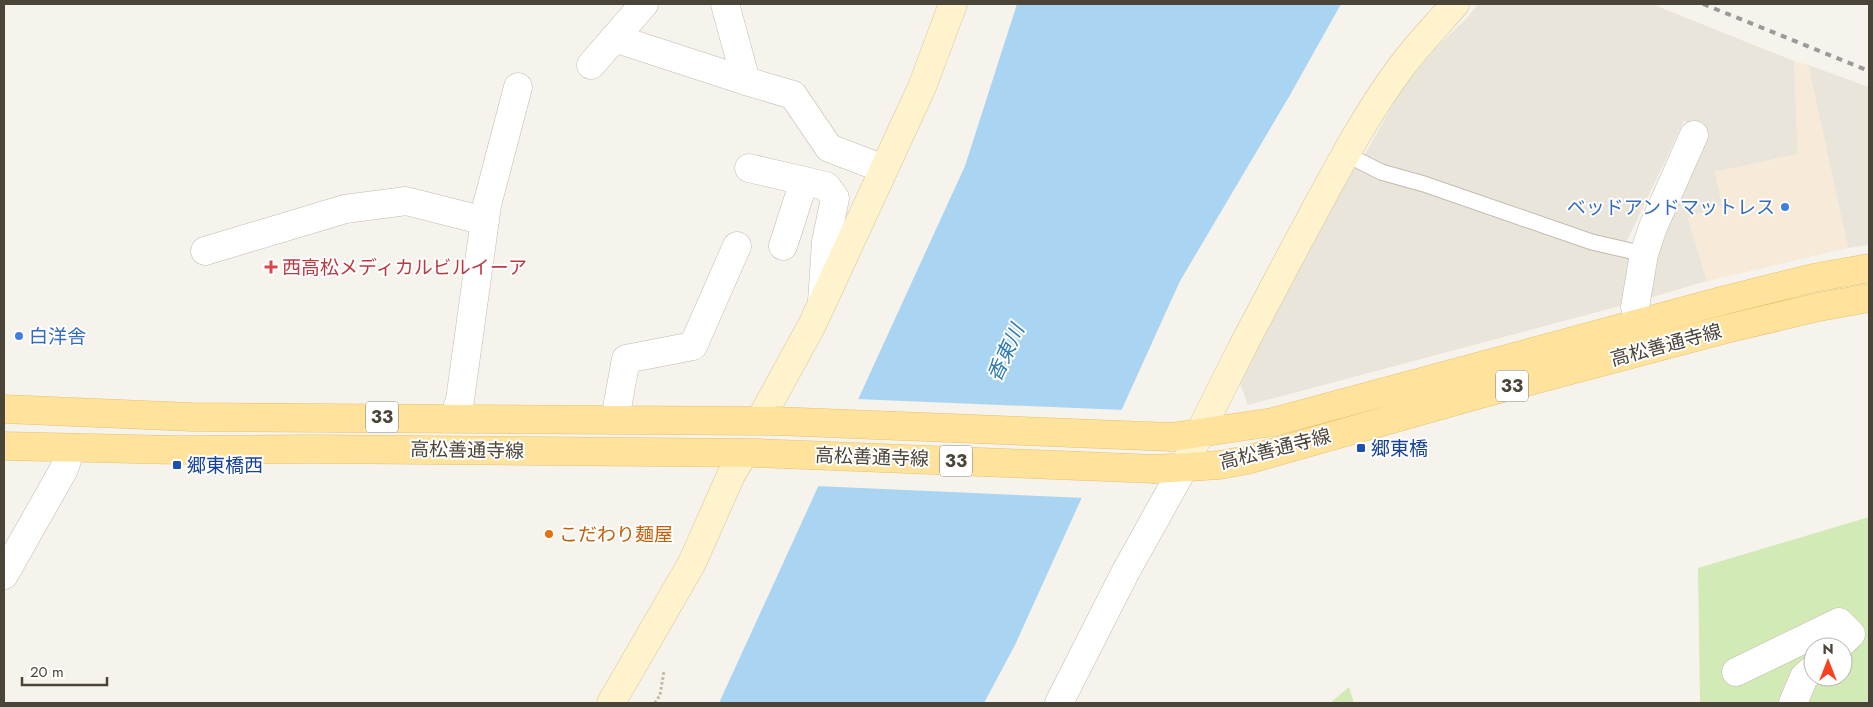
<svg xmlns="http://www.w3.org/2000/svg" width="1873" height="707" font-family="Jost,'Noto Sans JP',sans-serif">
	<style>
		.residential { fill: #eae5da }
		.commercial { fill: #f7ead8 }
		.green { fill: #d2eab5; fill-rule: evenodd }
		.water { fill: #a9d4f2 }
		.pier { fill: #f6f3ec }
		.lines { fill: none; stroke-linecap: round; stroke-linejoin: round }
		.lane-casing { stroke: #c2bbae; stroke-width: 17 }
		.street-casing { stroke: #c2bbae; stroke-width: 29 }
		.secondary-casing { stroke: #d6c79b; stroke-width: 29 }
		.primary-casing { stroke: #e6c16a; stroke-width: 29 }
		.path { stroke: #c4b79f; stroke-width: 3; stroke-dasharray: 2.5 2.5; stroke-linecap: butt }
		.lane { stroke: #fff; stroke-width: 15 }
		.street { stroke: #fff; stroke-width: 28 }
		.secondary { stroke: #fff3cd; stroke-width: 28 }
		.primary { stroke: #ffe39c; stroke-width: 28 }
		.rail { stroke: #9a9a9a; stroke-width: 4; stroke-dasharray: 6 6; stroke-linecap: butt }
		.primary-bridge-casing { stroke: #e6c16a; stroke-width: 29; stroke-linecap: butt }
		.primary-bridge { stroke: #ffe39c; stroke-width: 28 }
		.shop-dot { fill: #3f7fe0; stroke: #fff; stroke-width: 2 }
		.health-dot { fill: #e0444e; stroke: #fff; stroke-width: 2 }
		.transit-dot { fill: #1a4fb4; stroke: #fff; stroke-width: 2 }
		.food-dot { fill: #e8710a; stroke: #fff; stroke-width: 2 }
		.labels { text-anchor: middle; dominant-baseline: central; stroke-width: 4; stroke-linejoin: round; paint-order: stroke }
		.shield { fill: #fff; stroke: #817c74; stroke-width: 1 }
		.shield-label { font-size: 18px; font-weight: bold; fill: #4b4439 }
		.shop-label { font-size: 19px; fill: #366cbe; stroke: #fff; text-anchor: end }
		.health-label { font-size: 19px; fill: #be3a42; stroke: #fff; text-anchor: start }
		.street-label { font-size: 19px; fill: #4b4439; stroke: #fff }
		.transit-label { font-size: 19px; fill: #164399; stroke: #fff; text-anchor: start }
		.food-label { font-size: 19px; fill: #c56008; stroke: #fff; text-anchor: start }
		.water-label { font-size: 20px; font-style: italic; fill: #2e7ab2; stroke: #fff }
	</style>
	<rect width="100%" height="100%" fill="#f6f3ec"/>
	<path class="residential" d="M1478,4H1652L1794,61L1798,154L1715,172L1722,205L1688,218L1707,281L1642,300L1650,251L1703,128L1684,121L1625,245L1594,241L1362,159L1399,94L1413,75L1436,47L1466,19Z
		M1808,65L1869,87V245L1848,248Z
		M1354,163L1636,256L1631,303L1248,405L1235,370Z"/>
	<path class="commercial" d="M1794,61L1808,65L1848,248L1707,281L1688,218L1722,205L1715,172L1798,154Z"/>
	<path class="green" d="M1869,517V703H1700L1698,568ZM1813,647H1843V677H1813Z
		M1349,687L1354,703H1330Z"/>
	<path class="water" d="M1017,4H1341L1290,95L1180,281L1015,645L984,703H719L965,166Z"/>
	<path class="pier" d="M856,399L1124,410L1084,498L816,486Z"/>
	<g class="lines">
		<defs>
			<path id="lane" d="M1346,154L1381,172L1424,184L1592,242L1644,254"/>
			<path id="street" d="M725,4L746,81L793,95L829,148L884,169
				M614,38L746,81
				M591,65L644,4
				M749,168L826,186L835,198L826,242L822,302
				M783,246L804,181
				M205,251L345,209L406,201L485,221
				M1642,322L1635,307L1644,254L1653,227L1694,135
				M454,418L460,400L487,205L518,87
				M615,419L626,359L693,346L737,246
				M4,575L64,469L71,448
				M1736,672L1839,622L1851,634L1837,647
				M1059,703L1126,571L1184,467
				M1793,703L1804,677L1813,669"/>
			<path id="secondary" d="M760,420L812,325L922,87L953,4
				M1184,467C1219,390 1259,315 1299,240C1331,181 1361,121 1401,67C1417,45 1437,25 1455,4
				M611,703L692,563L731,475L744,453"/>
			<path id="primary" d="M4,409L192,417L775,421
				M1172,437L1273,422L1721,301L1813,278L1869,268
				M4,446L177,450L310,449L757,453
				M1156,469L1219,465L1247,460L1484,393L1726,329L1819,307L1869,298"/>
		</defs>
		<use href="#lane" class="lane-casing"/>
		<use href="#street" class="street-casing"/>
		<use href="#secondary" class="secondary-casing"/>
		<use href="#primary" class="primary-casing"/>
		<path class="path" d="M655,703L660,695L664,671"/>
		<use href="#lane" class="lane"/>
		<use href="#street" class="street"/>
		<use href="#secondary" class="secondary"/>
		<use href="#primary" class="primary"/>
		<path class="rail" d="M1703,4L1869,71"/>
		<defs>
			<path id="primary-bridge" d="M775,421L1172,437
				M757,453L1156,469"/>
		</defs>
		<use href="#primary-bridge" class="primary-bridge-casing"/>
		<use href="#primary-bridge" class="primary-bridge"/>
	</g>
	<g class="shop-dot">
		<circle cx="1785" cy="207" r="5"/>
		<circle cx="19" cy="336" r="5"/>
	</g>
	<path class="health-dot" d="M268.5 259.5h5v5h5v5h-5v5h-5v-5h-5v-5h5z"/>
	<g class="transit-dot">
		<rect x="1356" y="443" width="10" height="10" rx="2.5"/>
		<rect x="172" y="460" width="10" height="10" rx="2.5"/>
	</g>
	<circle class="food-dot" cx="549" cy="534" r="5"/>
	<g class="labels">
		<g class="shield">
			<rect x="1496" y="370.5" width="32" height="31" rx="4"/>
			<rect x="366" y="401.5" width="32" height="31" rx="4"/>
			<rect x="940" y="445.5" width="32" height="31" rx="4"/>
		</g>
		<g class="shield-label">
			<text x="1512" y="386">33</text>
			<text x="382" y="417">33</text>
			<text x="956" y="461">33</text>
		</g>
		<g class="shop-label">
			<text x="1775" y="207">ベッドアンドマットレス</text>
			<text x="29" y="336" text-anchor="start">白洋舎</text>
		</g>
		<g class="health-label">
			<text x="282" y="267">西高松メディカルビルイーア</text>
		</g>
		<g class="street-label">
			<text transform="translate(1666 345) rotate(-15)">高松善通寺線</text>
			<text transform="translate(1275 449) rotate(-14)">高松善通寺線</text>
			<text transform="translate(467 450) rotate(1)">高松善通寺線</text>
			<text transform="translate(872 457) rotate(2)">高松善通寺線</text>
		</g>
		<g class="transit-label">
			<text x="1371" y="448">郷東橋</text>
			<text x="187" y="465">郷東橋西</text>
		</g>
		<g class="food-label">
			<text x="559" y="534">こだわり麺屋</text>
		</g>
		<g class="water-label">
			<text transform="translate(1006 353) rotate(-65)">香東川</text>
		</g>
	</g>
	<rect width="1873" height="707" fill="none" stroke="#4b4439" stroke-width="10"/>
	<g transform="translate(1828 662)"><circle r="24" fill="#ffffff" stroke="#b7b4b0"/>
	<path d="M0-4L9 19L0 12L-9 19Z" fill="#fc3f1d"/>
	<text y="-8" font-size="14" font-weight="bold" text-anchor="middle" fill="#4b4439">N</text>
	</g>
	<path d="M22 677v8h85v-8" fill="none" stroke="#4b4439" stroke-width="2.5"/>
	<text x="30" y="677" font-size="15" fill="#4b4439" stroke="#ffffff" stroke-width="4" paint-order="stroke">20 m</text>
</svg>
